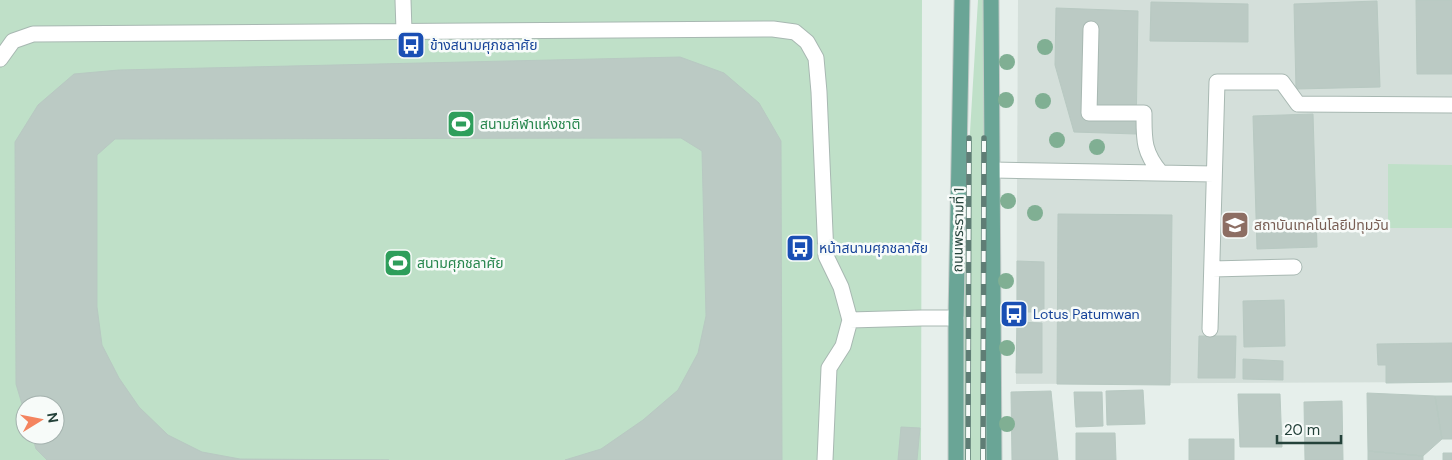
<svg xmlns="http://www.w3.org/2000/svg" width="1452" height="460" font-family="'DM Sans','Noto Sans Thai',sans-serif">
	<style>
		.built { fill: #d4dfda }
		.green { fill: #bfe0c8; fill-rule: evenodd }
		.building { fill: #bbcac4; stroke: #b8c9c2 }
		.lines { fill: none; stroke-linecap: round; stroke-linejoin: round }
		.minor-casing { stroke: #a8b8b2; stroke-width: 17 }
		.major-casing { stroke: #c2cac8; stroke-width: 17 }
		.minor { stroke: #fff; stroke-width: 15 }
		.major { stroke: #6aa596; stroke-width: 15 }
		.rail-casing { stroke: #5f7d75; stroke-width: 5.5 }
		.rail { stroke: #f7fbf9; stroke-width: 4; stroke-dasharray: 11; stroke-linecap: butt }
		.tree { fill: #80af93 }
		.labels { text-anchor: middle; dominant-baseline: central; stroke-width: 5; stroke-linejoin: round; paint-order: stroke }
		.transit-label { font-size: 14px; fill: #164399; stroke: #f7fbf9; text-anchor: start }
		.leisure-label { font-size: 14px; fill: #27864d; stroke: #f7fbf9; text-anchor: start }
		.education-label { font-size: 14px; fill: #785e54; stroke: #f7fbf9; text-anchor: start }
		.street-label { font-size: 14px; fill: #24423a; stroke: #f7fbf9 }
	</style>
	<rect width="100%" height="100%" fill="#e6efeb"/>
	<path class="built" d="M1018,0H1452V382L1016,384Z"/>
	<path class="green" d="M0,0H922L921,460H0ZM25,405H55V435H25Z
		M978,0H984L987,219L986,460H962V265Z
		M1388,164L1452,165V228H1388Z"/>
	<path class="building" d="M1416,0H1452V74H1417Z
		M1377,1L1380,87L1296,89L1294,4Z
		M1151,2L1248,4V42L1150,41Z
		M1056,8L1138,11L1136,134L1074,132L1055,65Z
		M680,57L724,73L759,103L781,141L782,460H565L601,449L643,420L678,390L698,353L706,316L702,151L681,138L115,139L97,155V307L102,345L119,378L139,407L168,435L202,452L240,459L389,460H47L36,449L32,435H55V405H25V414L16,384L15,142L38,105L74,74L119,70Z
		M1313,114L1317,247L1257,249L1253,116Z
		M1058,214L1172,215L1170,385L1057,384Z
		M1017,261L1044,262V312H1017Z
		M1284,300L1285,346L1244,347L1243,301Z
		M1017,322L1042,323V373H1016Z
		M1199,336H1236L1235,378H1198Z
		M1452,343V382L1386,383V365H1378L1377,344Z
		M1243,359L1283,361V380L1243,379Z
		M1143,390L1145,424L1107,425L1106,391Z
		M1051,391L1058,460H1012L1011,392Z
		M1074,392H1102L1103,426L1076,427Z
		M1367,393L1435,396L1442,439L1423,456L1368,451Z
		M1238,394H1280L1282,447H1240Z
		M1435,396H1452V439H1442Z
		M1342,401L1343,460H1305L1304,402Z
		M901,427L920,428L917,460H898Z
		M1076,433H1115L1116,460H1076Z
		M1189,439H1234V460H1189Z
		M1368,451L1423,456V460H1368Z
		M1443,453H1452V460H1443Z"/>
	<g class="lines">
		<defs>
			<path id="minor" d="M403,0L404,31
				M1091,29L1089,113H1144C1144,139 1143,152 1161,173
				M0,59L13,41L33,34L773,29L795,32L807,42L816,58L819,92L826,256L841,287L850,320L843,346L829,368L825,460
				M993,170L1214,174
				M1212,269L1294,267
				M850,320L922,318H956
				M1210,329L1217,82H1282L1298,104L1452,105"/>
			<path id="major" d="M991,0L994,460
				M956,460V318L962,0"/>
		</defs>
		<use href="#minor" class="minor-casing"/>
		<use href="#major" class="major-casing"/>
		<use href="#minor" class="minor"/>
		<use href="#major" class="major"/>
		<defs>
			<path id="rail" d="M968,460L969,138
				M983,460L984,138"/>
		</defs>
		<use href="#rail" class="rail-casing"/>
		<use href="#rail" class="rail"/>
	</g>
	<g class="tree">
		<circle cx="1045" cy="47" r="8"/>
		<circle cx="1007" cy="62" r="8"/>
		<circle cx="1006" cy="100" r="8"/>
		<circle cx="1043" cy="101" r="8"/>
		<circle cx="1057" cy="140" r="8"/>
		<circle cx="1097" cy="147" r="8"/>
		<circle cx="1008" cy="201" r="8"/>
		<circle cx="1035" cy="213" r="8"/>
		<circle cx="1006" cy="281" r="8"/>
		<circle cx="1007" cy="348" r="8"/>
		<circle cx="1007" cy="424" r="8"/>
	</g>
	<defs>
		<symbol id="bus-square" viewBox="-11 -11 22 22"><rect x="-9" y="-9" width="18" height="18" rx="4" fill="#1a4fb4" stroke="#f7fbf9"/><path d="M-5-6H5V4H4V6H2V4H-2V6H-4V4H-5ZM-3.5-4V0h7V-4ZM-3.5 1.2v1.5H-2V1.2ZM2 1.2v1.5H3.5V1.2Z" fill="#fff"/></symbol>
		<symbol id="stadium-square" viewBox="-11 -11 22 22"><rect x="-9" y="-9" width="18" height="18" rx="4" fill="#2e9e5b" stroke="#f7fbf9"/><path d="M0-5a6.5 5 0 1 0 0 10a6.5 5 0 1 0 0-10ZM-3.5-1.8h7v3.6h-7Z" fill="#fff"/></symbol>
		<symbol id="university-square" viewBox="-11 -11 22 22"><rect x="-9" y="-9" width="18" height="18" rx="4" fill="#8d6e63" stroke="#f7fbf9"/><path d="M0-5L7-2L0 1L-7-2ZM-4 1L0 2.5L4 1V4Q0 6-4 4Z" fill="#fff"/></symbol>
	</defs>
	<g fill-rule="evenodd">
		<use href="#bus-square" x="395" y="29" width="32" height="32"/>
		<use href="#stadium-square" x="445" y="108" width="32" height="32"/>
		<use href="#university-square" x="1219" y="209" width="32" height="32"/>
		<use href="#bus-square" x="784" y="232" width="32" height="32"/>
		<use href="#stadium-square" x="382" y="247" width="32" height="32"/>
		<use href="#bus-square" x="998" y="298" width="32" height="32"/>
	</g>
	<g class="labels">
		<g class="transit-label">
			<text x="430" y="45">ข้างสนามศุภชลาศัย</text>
			<text x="819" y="248">หน้าสนามศุภชลาศัย</text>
			<text x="1033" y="314">Lotus Patumwan</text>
		</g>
		<g class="leisure-label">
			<text x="480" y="124">สนามกีฬาแห่งชาติ</text>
			<text x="417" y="263">สนามศุภชลาศัย</text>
		</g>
		<g class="education-label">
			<text x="1254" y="225">สถาบันเทคโนโลยีปทุมวัน</text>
		</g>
		<g class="street-label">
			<text transform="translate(958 230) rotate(-89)">ถนนพระรามที่ 1</text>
		</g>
	</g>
	<g transform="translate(40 420) rotate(80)"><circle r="24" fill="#f7fbf9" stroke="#a3b1ad"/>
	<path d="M0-4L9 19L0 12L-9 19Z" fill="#f4845f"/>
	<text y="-8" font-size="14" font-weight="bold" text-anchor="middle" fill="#24423a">N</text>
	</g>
	<path d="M1277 435v8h64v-8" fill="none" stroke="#24423a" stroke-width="2.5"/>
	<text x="1284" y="435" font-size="15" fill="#24423a" stroke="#f7fbf9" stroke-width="4" paint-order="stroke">20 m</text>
</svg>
